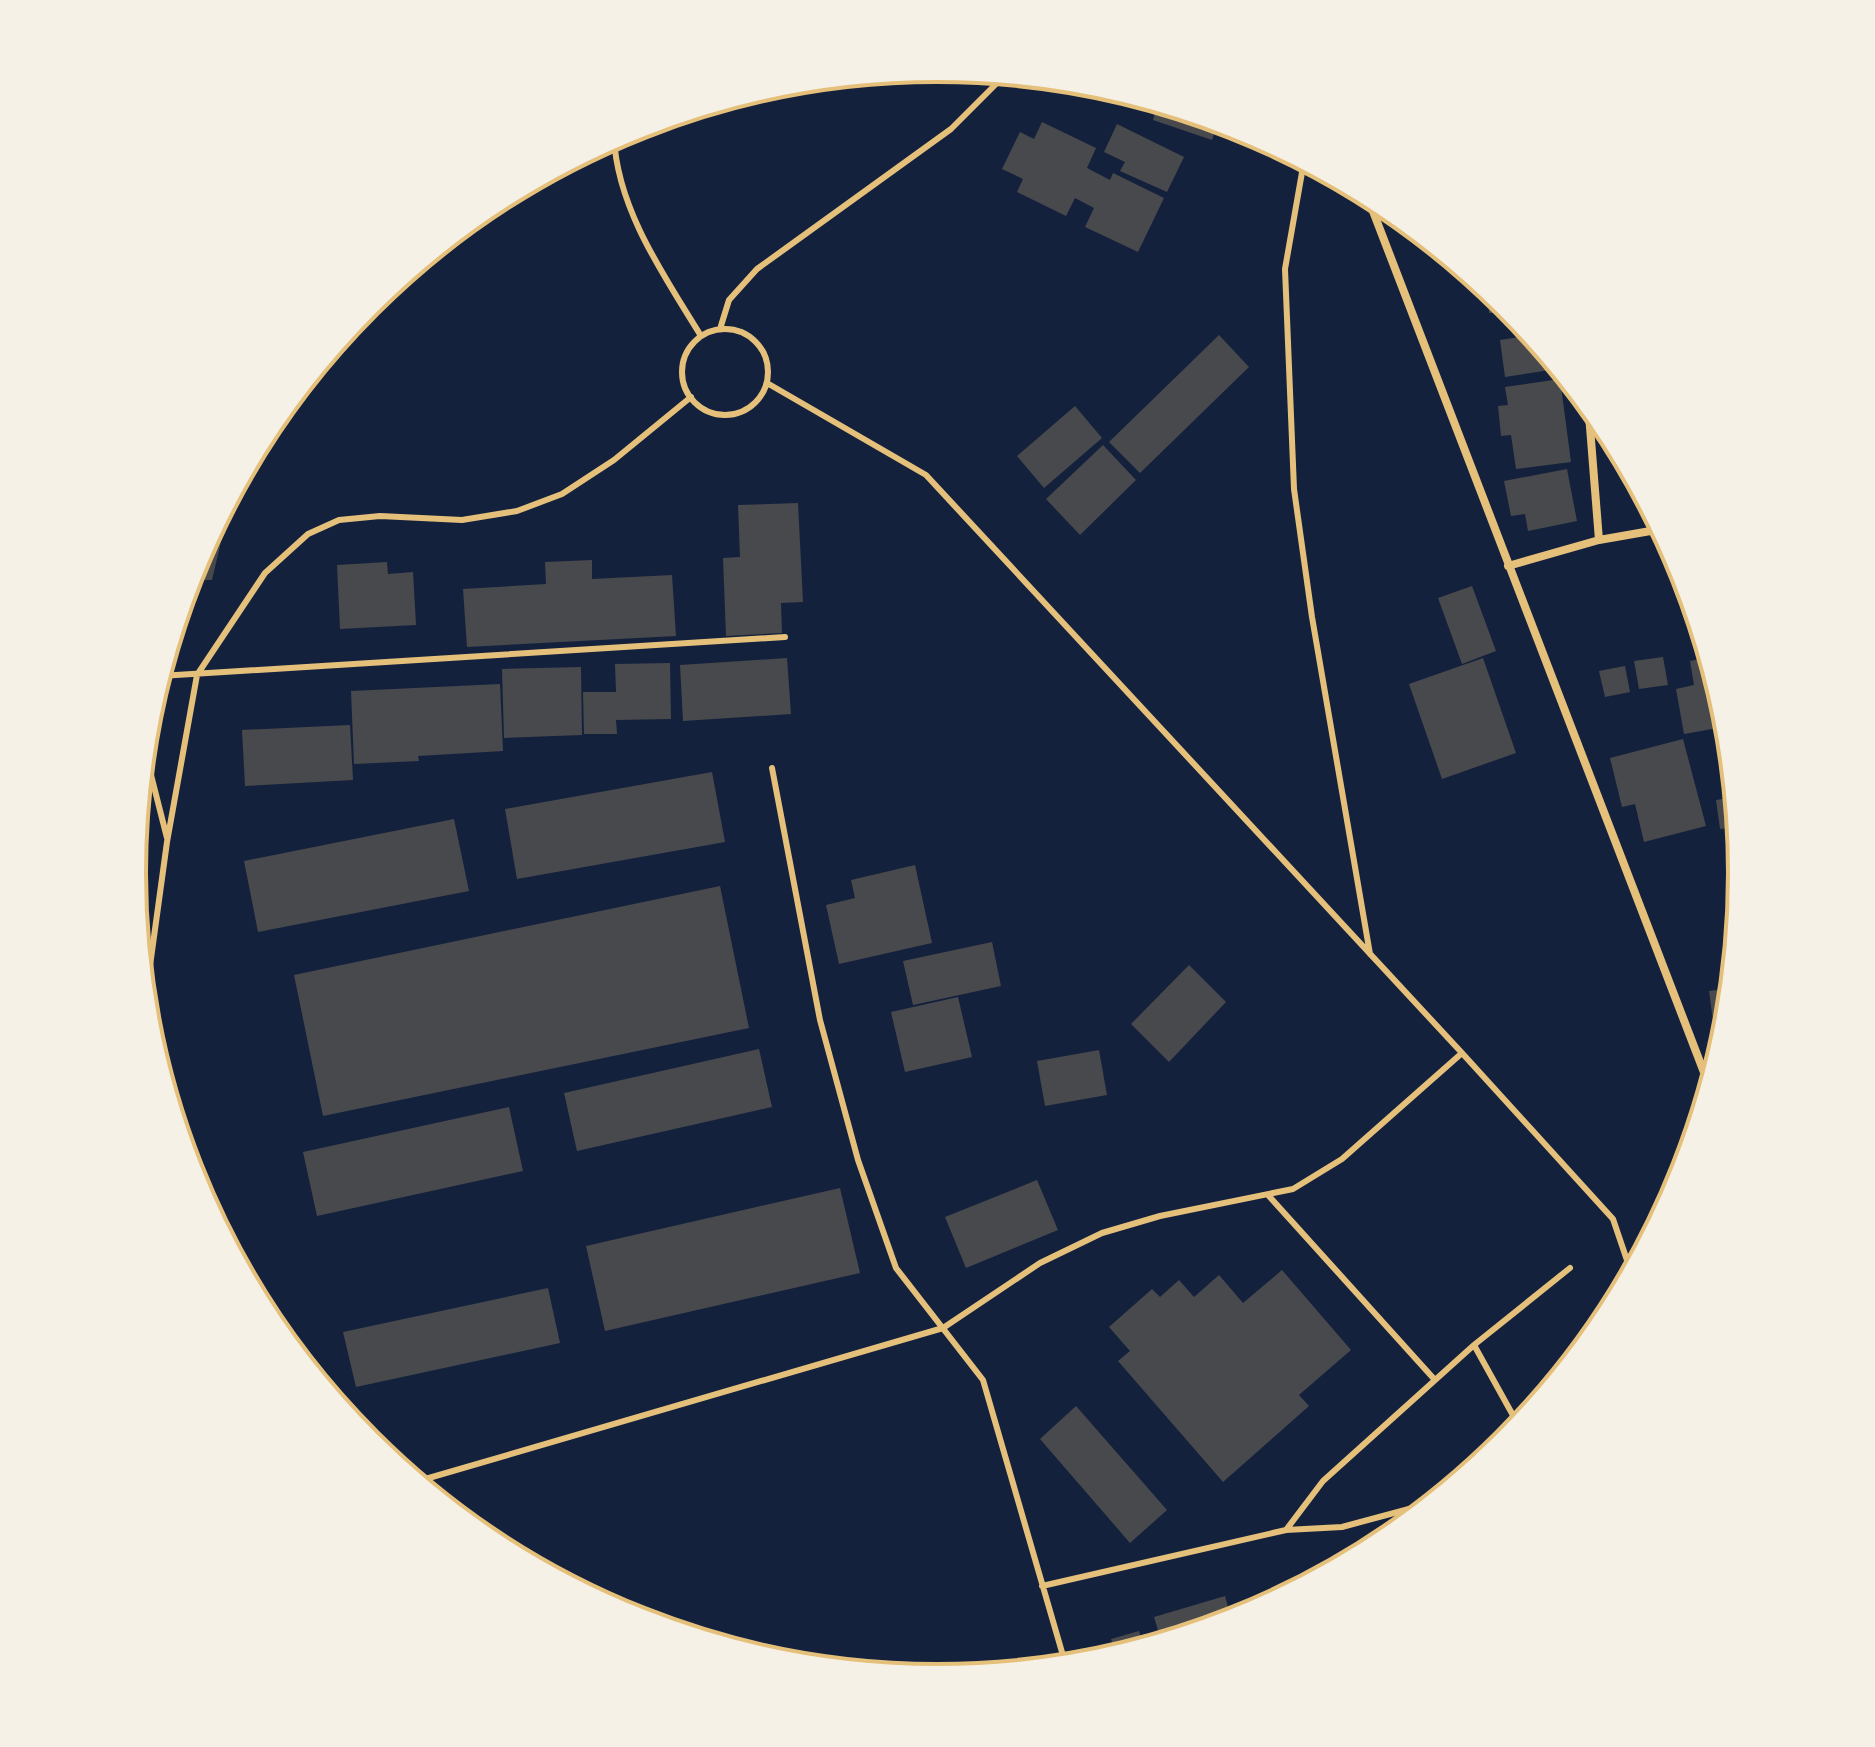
<svg xmlns="http://www.w3.org/2000/svg" width="1875" height="1747" font-family="Commissioner,sans-serif">
	<style>
		.building { fill: #48494c }
		.lines { fill: none; stroke-linecap: round; stroke-linejoin: round }
		.service { stroke: #e5c07b; stroke-width: 6 }
		.minor { stroke: #e5c07b; stroke-width: 8 }
		.rim { fill: none; stroke: #e5c07b; stroke-width: 4 }
	</style>
	<rect width="100%" height="100%" fill="#14213d"/>
	<path class="building" d="M1158,103L1218,121L1212,140L1153,120Z
		M1042,122L1096,148L1087,168L1110,180L1113,173L1164,198L1138,252L1085,227L1094,208L1075,198L1066,216L1017,192L1023,179L1002,169L1020,132L1034,139Z
		M1117,124L1184,157L1167,192L1120,171L1125,162L1104,152Z
		M1488,289L1507,304L1514,312L1489,313Z
		M1219,335L1249,367L1140,473L1109,442Z
		M1533,335L1556,364L1557,369L1505,377L1500,340Z
		M1560,379L1571,462L1516,469L1511,435L1501,436L1498,406L1508,405L1505,387Z
		M1075,406L1102,438L1044,488L1017,456Z
		M1103,445L1136,480L1080,535L1046,499Z
		M1567,469L1577,521L1528,531L1525,514L1511,516L1504,481Z
		M233,491L212,580H189L193,565Z
		M798,503L803,602L781,603L782,633L726,636L723,558L740,557L738,505Z
		M592,560V579L672,575L676,636L467,647L463,589L546,584L545,562Z
		M387,562L388,574L413,572L416,625L340,629L337,565Z
		M1472,586L1496,651L1462,664L1438,598Z
		M1663,657L1668,685L1639,689L1634,661Z
		M1710,657L1729,726L1684,734L1676,689L1694,685L1690,661Z
		M787,658L791,714L683,721L680,665Z
		M1483,658L1516,753L1442,779L1409,684Z
		M670,663L671,719L616,720L617,734H584L583,692H616L615,664Z
		M1625,666L1630,692L1605,697L1599,671Z
		M581,667L582,735L504,738L502,669Z
		M500,684L503,751L418,756L419,761L354,764L351,691Z
		M350,725L353,780L245,786L242,730Z
		M1683,739L1706,826L1644,842L1635,804L1622,807L1610,758Z
		M1731,749L1734,781L1723,783L1718,750Z
		M712,772L725,842L517,879L505,809Z
		M1735,797L1738,827L1720,829L1716,800Z
		M454,819L469,891L258,932L244,861Z
		M915,865L932,943L839,964L826,905L855,898L851,880Z
		M720,886L749,1028L323,1116L294,975Z
		M992,942L1001,986L913,1005L903,961Z
		M1189,965L1226,1002L1169,1062L1131,1024Z
		M1732,988L1727,1031L1724,1042L1716,1043L1709,991Z
		M958,997L972,1057L905,1072L891,1012Z
		M759,1049L772,1107L577,1151L564,1093Z
		M1099,1050L1107,1095L1045,1106L1037,1061Z
		M509,1107L523,1171L317,1216L303,1152Z
		M1037,1180L1058,1230L966,1268L945,1217Z
		M840,1188L860,1273L605,1331L586,1246Z
		M1282,1270L1351,1350L1299,1395L1309,1406L1223,1482L1118,1361L1130,1351L1109,1327L1152,1289L1160,1297L1179,1280L1194,1297L1219,1275L1243,1303Z
		M548,1288L560,1343L356,1387L343,1332Z
		M1076,1406L1167,1510L1130,1543L1040,1439Z
		M1293,1591L1294,1592L1257,1612L1254,1601Z
		M1225,1596L1232,1622L1162,1643L1154,1617Z
		M1139,1631L1144,1649L1116,1657L1111,1639Z"/>
	<g class="lines">
		<path class="service" d="M614,137C617,209 665,277 701,336
			M1304,161L1285,269L1294,489L1312,617L1370,954
			M720,329L729,300L757,269L951,129L1005,75
			M682 372a43 43 0 1 1 86 0a43 43 0 1 1-86 0Z
			M767,383L926,475L1462,1053L1613,1219L1632,1275
			M160,676L785,637
			M143,758L149,767L167,838
			M772,768L820,1020L858,1160L896,1268L983,1380L1066,1666
			M150,1039L149,973L167,842L197,675L265,573L308,534L339,520L380,516L462,520L517,511L562,494L614,460L691,397
			M1268,1195L1435,1380
			M1474,1345L1520,1428
			M415,1482L943,1328L1040,1263L1102,1233L1160,1216L1293,1189L1342,1159L1462,1053
			M1286,1530L1323,1481L1474,1345L1570,1268
			M1042,1586L1286,1530L1342,1527L1435,1502"/>
		<path class="minor" d="M1366,193L1710,1088
			M1588,402L1599,540
			M1508,566L1599,540L1662,529"/>
	</g>
	<path d="M0 0H1875V1747H0ZM146 873a791 791 0 1 1 1582 0a791 791 0 1 1-1582 0Z" fill="#f6f1e7" fill-rule="evenodd"/>
	<path class="rim" d="M146 873a791 791 0 1 1 1582 0a791 791 0 1 1-1582 0Z"/>
</svg>
